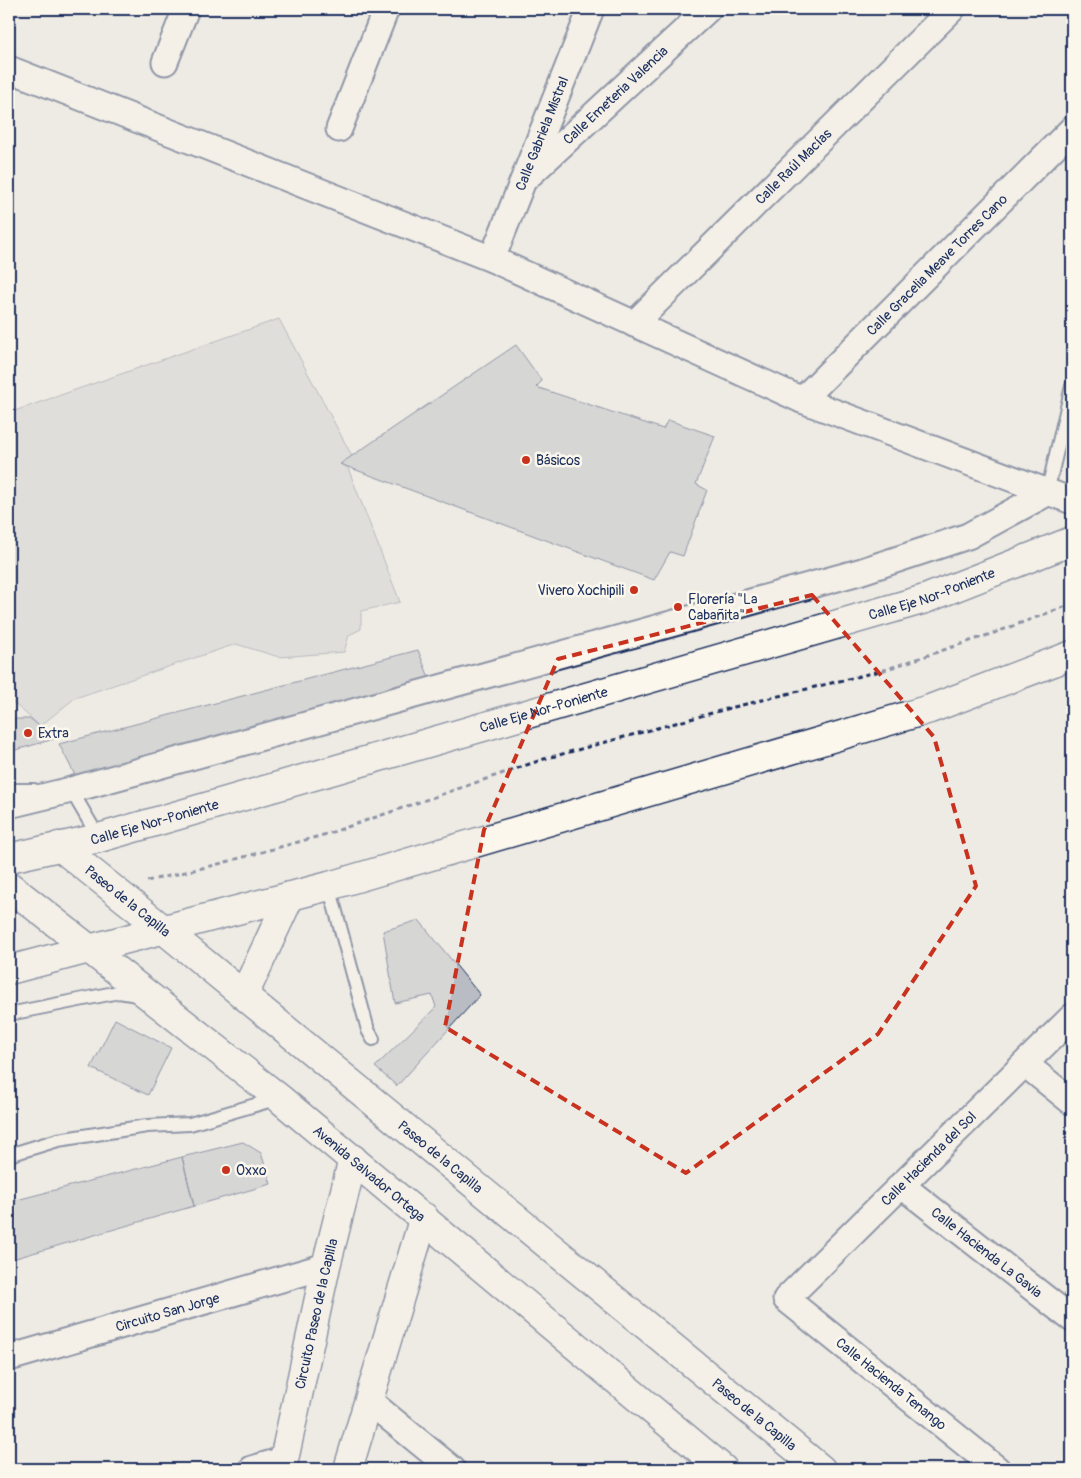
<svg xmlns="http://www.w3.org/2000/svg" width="1081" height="1478" font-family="Pangolin,sans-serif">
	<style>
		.green { fill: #cecfcf; stroke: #747f96 }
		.building { fill: #b9bcc3; stroke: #1b2f5e }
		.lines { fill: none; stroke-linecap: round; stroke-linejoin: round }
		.service-casing { stroke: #1b2f5e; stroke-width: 16 }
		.minor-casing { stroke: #1b2f5e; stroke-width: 29 }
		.tertiary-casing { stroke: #1b2f5e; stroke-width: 31 }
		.secondary-casing { stroke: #1b2f5e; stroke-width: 31 }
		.primary-casing { stroke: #1b2f5e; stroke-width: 31 }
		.path { stroke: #1b2f5e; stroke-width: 3; stroke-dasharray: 5 4; stroke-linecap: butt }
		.service { stroke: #fbf7ec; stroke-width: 12 }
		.minor { stroke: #fbf7ec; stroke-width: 25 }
		.tertiary { stroke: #fbf7ec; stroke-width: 28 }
		.secondary { stroke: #fbf7ec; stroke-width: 28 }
		.primary { stroke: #fbf7ec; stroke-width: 28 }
		.marked { fill: none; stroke: #c8321e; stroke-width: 4; stroke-dasharray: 10 6; stroke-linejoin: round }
		.poi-dot { fill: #c8321e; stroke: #fbf7ec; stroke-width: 2 }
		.labels { text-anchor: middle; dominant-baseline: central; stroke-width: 5; stroke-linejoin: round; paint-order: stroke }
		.street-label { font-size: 14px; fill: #1b2f5e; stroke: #fbf7ec }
		.poi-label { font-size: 14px; fill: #1b2f5e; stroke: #fbf7ec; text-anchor: start }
	</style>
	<rect width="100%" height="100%" fill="#eeebe4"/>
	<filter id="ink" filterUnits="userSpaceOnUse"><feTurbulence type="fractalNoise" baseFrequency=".02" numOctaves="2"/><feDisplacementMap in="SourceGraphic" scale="10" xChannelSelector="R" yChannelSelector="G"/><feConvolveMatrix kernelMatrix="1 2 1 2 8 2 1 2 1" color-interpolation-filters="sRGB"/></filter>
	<g filter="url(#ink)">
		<path class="green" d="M279,319L352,456L341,464L348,468L400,602L361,611V629L349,635L344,652L279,657L236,644L75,698L40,726L9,699V413Z"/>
		<path class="building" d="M516,345L542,381L536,387L663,429L668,420L715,436L696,484L707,490L683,556L670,552L654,580L340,464Z
			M418,650L432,685L77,779L59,744Z
			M9,715L13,719H31L54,739L9,752Z
			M419,920L480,995L397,1086L375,1067L436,1007L432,995L395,1003L383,931Z
			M115,1019L171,1048L148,1095L91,1068Z
			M243,1142L261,1153L271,1184L194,1206L182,1157Z
			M182,1157L194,1206L9,1260V1202Z"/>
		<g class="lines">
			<defs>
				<path id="service" d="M1047,493L1072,386
					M9,790H34
					M69,790H71L99,838
					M329,886L368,1030L373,1039
					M9,1014L119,992L137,995
					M9,1155L58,1140L147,1126L190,1124L279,1098"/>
				<g id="minor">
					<path d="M165,62L186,9"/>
					<path d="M9,69L492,259L802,400L1072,501"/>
					<path d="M339,129L386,9"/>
					<path id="s1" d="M528,176L708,9"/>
					<path id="s2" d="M492,259L591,9"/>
					<path id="s3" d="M634,324L952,9"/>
					<path id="s4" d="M802,400L1072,129"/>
					<path d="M9,805L71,790L859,572L968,536L1047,493"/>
					<path d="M1025,1064L1072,1102"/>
					<path id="s5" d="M901,1185L1072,1319"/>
					<path id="s6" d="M9,1358L326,1266"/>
					<path d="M369,1401L452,1469"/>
					<path d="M252,1469L283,1460"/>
					<path id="s7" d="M997,1469L786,1299L1072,1017"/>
				</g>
				<g id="tertiary">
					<path id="s8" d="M282,1469L326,1266L353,1159"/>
					<path d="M348,1469L424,1217"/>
				</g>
				<g id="secondary">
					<path id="s9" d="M59,846L163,929L821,1469"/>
					<path id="s10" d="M9,886L279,1098L723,1469"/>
				</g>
				<g id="primary">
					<path id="s11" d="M9,858L99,838L925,599L1072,541"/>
					<path d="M9,970L329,886L930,709L1072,655"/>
					<path d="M244,995L290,896"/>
				</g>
			</defs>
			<use href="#service" class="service-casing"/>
			<use href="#minor" class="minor-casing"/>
			<use href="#tertiary" class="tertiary-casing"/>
			<use href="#secondary" class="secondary-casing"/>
			<use href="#primary" class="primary-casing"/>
			<path class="path" d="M147,881L215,865L327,834L544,759L734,707L884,670L994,633L1072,604"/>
			<use href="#service" class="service"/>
			<use href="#minor" class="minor"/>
			<use href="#tertiary" class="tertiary"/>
			<use href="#secondary" class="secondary"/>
			<use href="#primary" class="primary"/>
		</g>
	</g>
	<path d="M0 0H1081V1478H0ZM812,595L934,737L976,886L878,1034L686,1173L445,1027L484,830L558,659Z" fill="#eeebe4" fill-opacity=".55" fill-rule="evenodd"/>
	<path class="marked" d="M812,595L934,737L976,886L878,1034L686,1173L445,1027L484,830L558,659Z"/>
	<g class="poi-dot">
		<circle cx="526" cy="460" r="5"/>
		<circle cx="634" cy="590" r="5"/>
		<circle cx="678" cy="607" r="5"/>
		<circle cx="28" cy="733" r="5"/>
		<circle cx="226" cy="1170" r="5"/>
	</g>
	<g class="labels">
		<g class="street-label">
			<text stroke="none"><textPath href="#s1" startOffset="119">Calle Emeteria Valencia</textPath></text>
			<text stroke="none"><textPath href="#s2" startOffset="135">Calle Gabriela Mistral</textPath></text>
			<text stroke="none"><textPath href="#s3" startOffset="224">Calle Raúl Macías</textPath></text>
			<text stroke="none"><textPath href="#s4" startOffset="191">Calle Gracelia Meave Torres Cano</textPath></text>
			<text stroke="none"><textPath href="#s11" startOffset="960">Calle Eje Nor-Poniente</textPath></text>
			<text stroke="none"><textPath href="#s11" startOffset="555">Calle Eje Nor-Poniente</textPath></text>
			<text stroke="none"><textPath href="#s11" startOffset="150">Calle Eje Nor-Poniente</textPath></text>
			<text stroke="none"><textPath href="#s9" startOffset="88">Paseo de la Capilla</textPath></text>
			<text stroke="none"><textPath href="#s9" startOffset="492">Paseo de la Capilla</textPath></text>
			<text stroke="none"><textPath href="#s7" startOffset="471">Calle Hacienda del Sol</textPath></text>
			<text stroke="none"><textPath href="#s10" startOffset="461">Avenida Salvador Ortega</textPath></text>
			<text stroke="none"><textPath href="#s5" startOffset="109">Calle Hacienda La Gavia</textPath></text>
			<text stroke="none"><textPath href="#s6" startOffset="165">Circuito San Jorge</textPath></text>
			<text stroke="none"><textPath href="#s8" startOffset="159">Circuito Paseo de la Capilla</textPath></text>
			<text transform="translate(891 1384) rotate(39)">Calle Hacienda Tenango</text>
			<text stroke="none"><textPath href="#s9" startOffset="898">Paseo de la Capilla</textPath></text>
		</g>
		<g class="poi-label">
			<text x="536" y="460">Básicos</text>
			<text x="624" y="590" text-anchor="end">Vivero Xochipili</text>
			<text x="688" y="599">Florería "La<tspan x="688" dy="16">Cabañita"</tspan></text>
			<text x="38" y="733">Extra</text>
			<text x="236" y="1170">Oxxo</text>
		</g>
	</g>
	<rect width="1081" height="1478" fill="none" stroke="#fbf7ec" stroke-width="30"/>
	<rect x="15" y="15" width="1051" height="1448" fill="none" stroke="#1b2f5e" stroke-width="2" filter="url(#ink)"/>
</svg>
